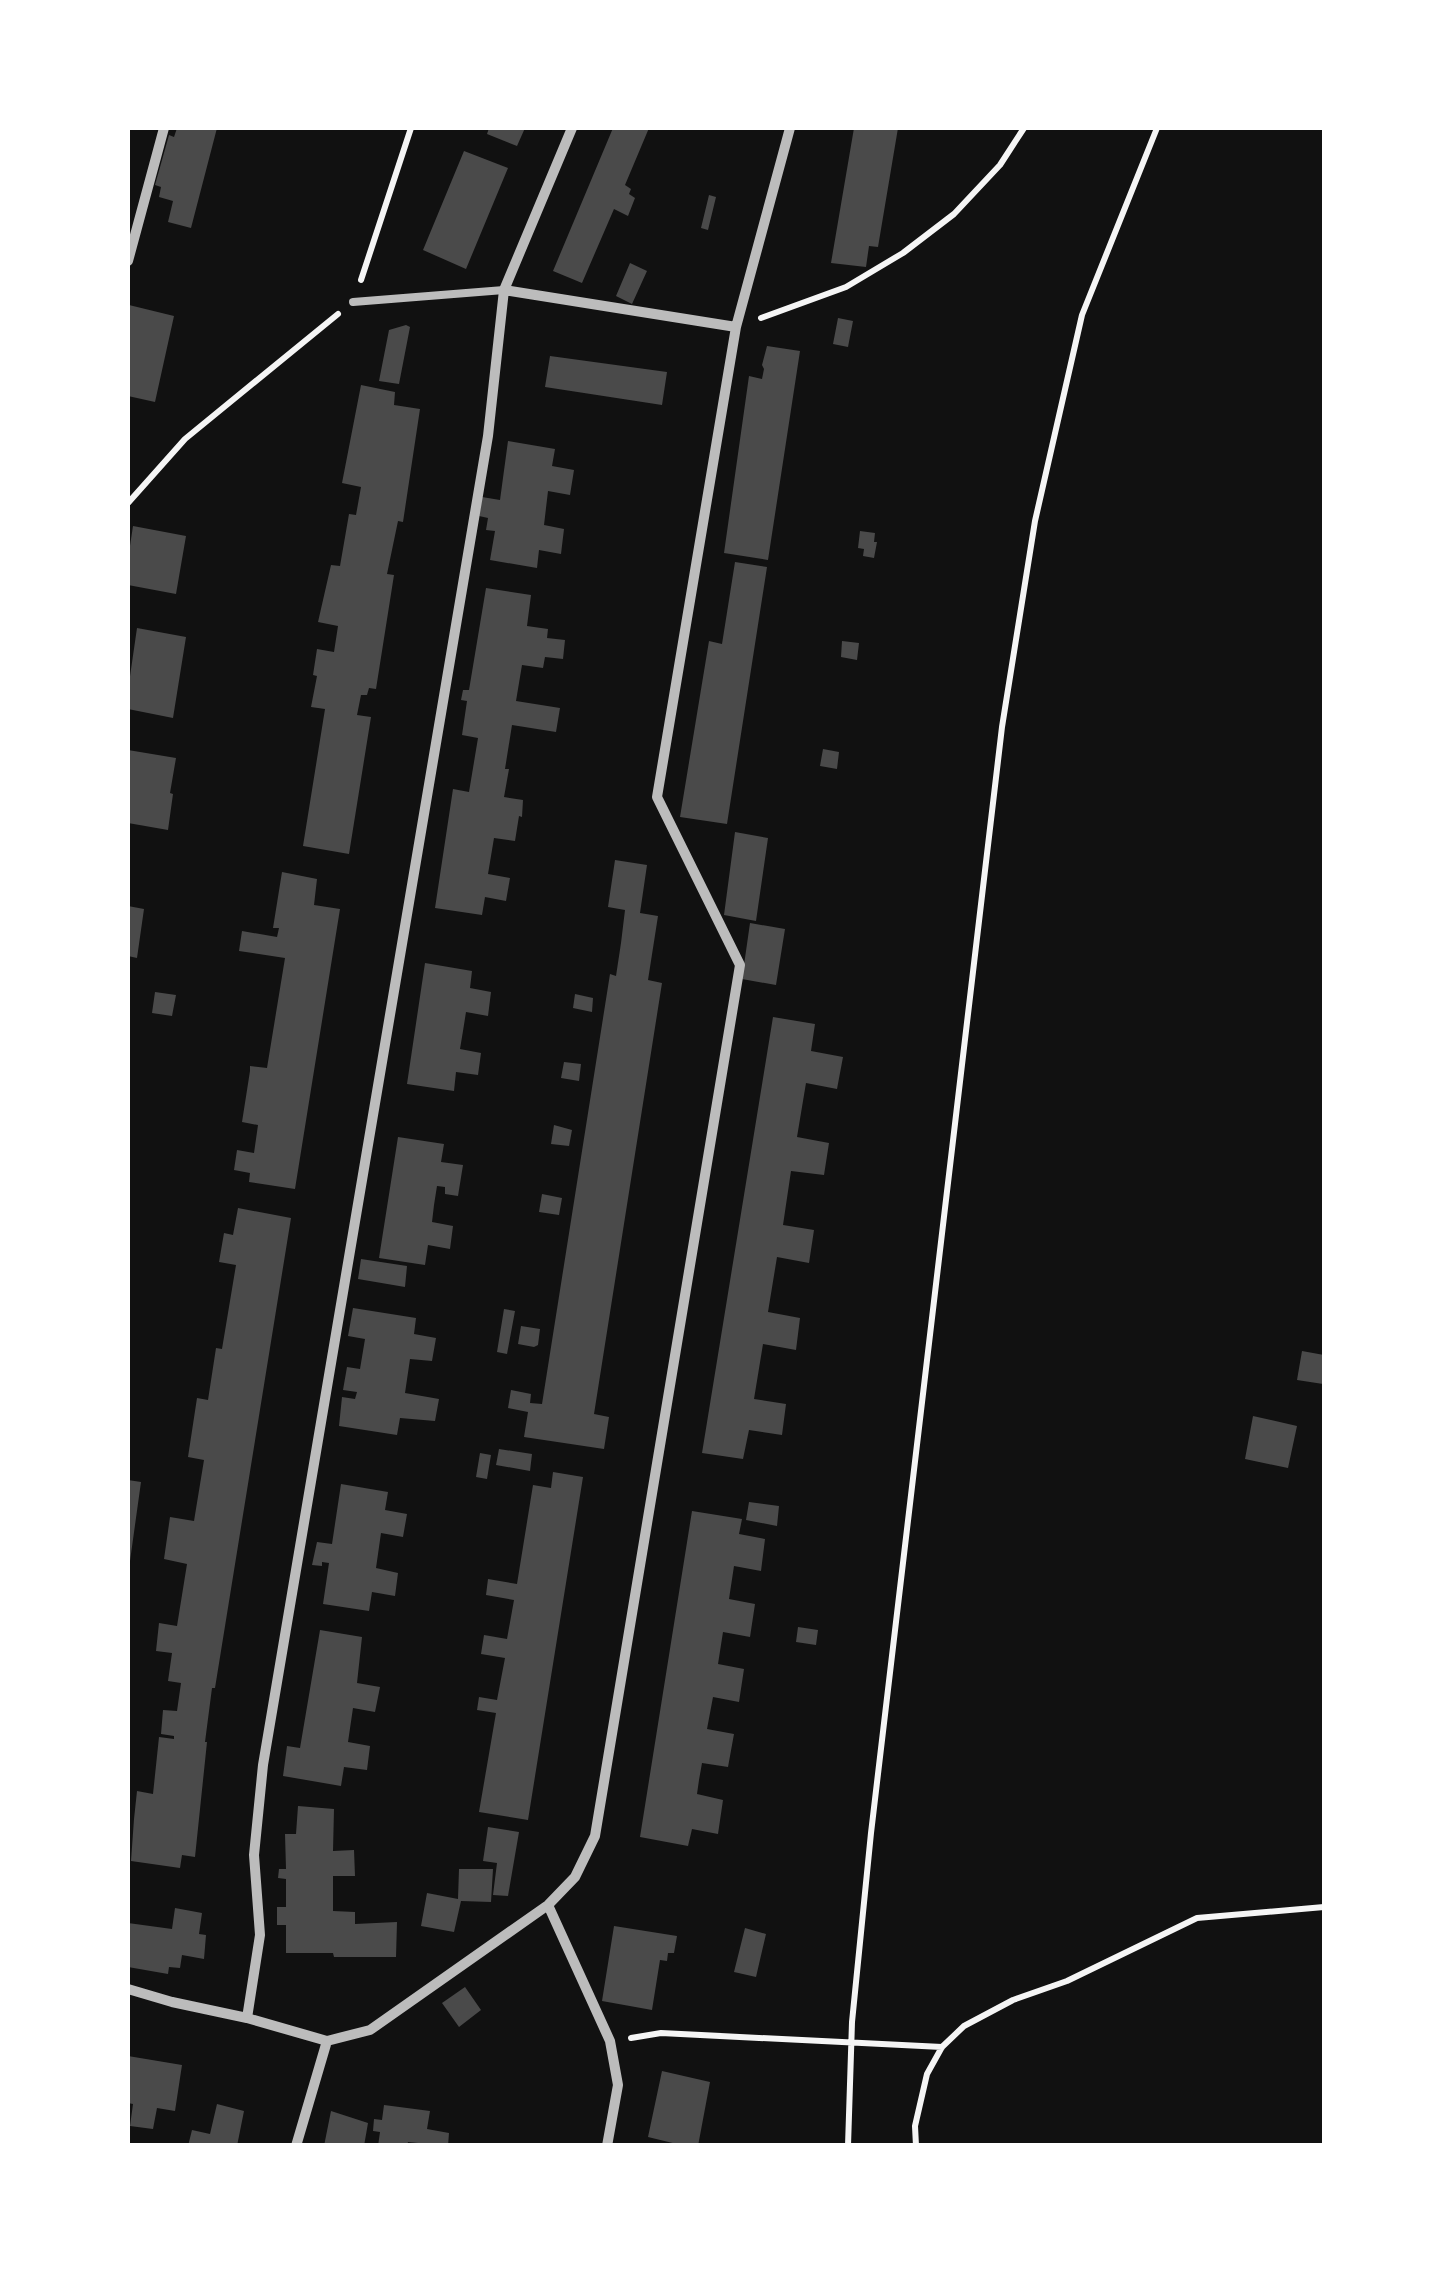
<svg xmlns="http://www.w3.org/2000/svg" width="1452" height="2273" font-family="Helvetica,sans-serif">
	<style>
		.building { fill: #4a4a4a }
		.lines { fill: none; stroke-linecap: round; stroke-linejoin: round }
		.path { stroke: #f5f5f5; stroke-width: 6 }
		.service { stroke: #bcbcbc; stroke-width: 8 }
		.minor { stroke: #bcbcbc; stroke-width: 10 }
	</style>
	<rect width="100%" height="100%" fill="#111"/>
	<path class="building" d="M177,128L191,130L192,128H217L191,228L168,222L173,201L159,197L161,187L155,185L169,135L174,137Z
		M489,128H525L517,146L487,134Z
		M613,128H649L625,185L631,189L629,194L635,198L628,216L614,209L582,283L553,271Z
		M854,128H898L878,247L869,246L866,267L831,263Z
		M464,151L508,168L466,269L423,250Z
		M709,195L716,197L708,230L701,228Z
		M630,263L647,271L632,304L616,296Z
		M129,305L174,316L155,402L128,396Z
		M838,318L853,321L848,347L833,344Z
		M406,325L410,327L399,384L379,381L389,330Z
		M767,346L800,351L768,560L724,553L749,376L762,379L764,369L762,365Z
		M550,356L667,372L662,405L545,387Z
		M361,385L395,392L394,405L420,409L403,522L398,521L387,574L394,575L376,689L369,688L367,695H361L357,715L371,717L349,854L303,846L325,709L311,707L317,676L313,675L317,649L334,652L338,626L318,622L331,565L340,566L349,514L356,515L361,487L342,483Z
		M508,441L555,449L552,466L574,470L570,495L548,491L544,525L564,529L561,554L539,550L537,568L490,560L495,531L486,530L488,518L479,516L482,497L500,500Z
		M133,526L186,536L176,594L128,585V559Z
		M860,531L875,533L874,542H877L874,558L863,556L864,549L858,548Z
		M735,562L767,567L727,824L680,817L709,641L722,644Z
		M486,588L531,595L527,626L548,629L547,638L565,640L563,659L545,657L543,668L522,665L516,701L560,708L556,732L512,725L505,769H509L504,797L523,800L522,817L519,816L515,841L494,838L488,874L510,878L506,901L485,897L482,915L435,908L453,789L469,792L478,738L462,735L467,701L461,700L463,690H469Z
		M137,628L186,637L173,718L128,709V690Z
		M842,641L859,643L857,660L841,657Z
		M823,749L839,752L837,769L820,766Z
		M128,750L176,758L170,793L173,794L168,830L128,823Z
		M735,832L768,838L756,921L724,915Z
		M615,860L647,865L640,913L658,916L648,980L662,983L594,1414L609,1417L604,1449L524,1437L528,1412L508,1408L511,1390L531,1394L530,1403L542,1404L610,974L616,976L621,943L625,910L608,907Z
		M282,872L317,879L314,905L340,909L295,1189L249,1182L250,1173L234,1170L237,1150L254,1153L258,1125L242,1122L250,1071V1066L267,1068L285,958L239,951L242,931L277,937L279,928H273Z
		M128,906L144,909L137,958L128,956Z
		M750,923L785,929L776,985L742,979Z
		M425,963L472,971L470,988L491,992L488,1016L466,1012L463,1031L460,1049L481,1053L478,1075L456,1072L454,1091L407,1084Z
		M155,992L176,995L172,1016L152,1013Z
		M575,994L593,998L592,1012L573,1008Z
		M773,1017L815,1024L811,1051L843,1057L837,1089L806,1083L797,1137L829,1143L824,1175L791,1171L783,1225L814,1230L809,1263L777,1257L768,1312L800,1318L796,1350L763,1344L754,1399L786,1404L782,1435L749,1430L743,1459L702,1453Z
		M564,1062L581,1064L579,1081L561,1078Z
		M554,1125L572,1130L569,1146L551,1144Z
		M398,1137L444,1144L441,1162L463,1165L458,1196L445,1194V1187L437,1186L434,1205L432,1222L453,1226L450,1249L428,1245L425,1265L379,1258Z
		M542,1194L562,1198L559,1215L539,1212Z
		M238,1208L291,1218L215,1688H212L205,1742H207L195,1857L182,1855L180,1868L131,1861L134,1819L137,1791L153,1794L159,1737L174,1739V1736L161,1734L163,1710L177,1711L181,1683L168,1681L172,1653L156,1651L159,1623L177,1626L187,1564L164,1559L170,1517L194,1521L204,1460L188,1457L197,1398L208,1400L216,1348L222,1349L236,1265L219,1262L224,1233L233,1235Z
		M361,1259L407,1266L405,1287L358,1279Z
		M353,1308L416,1318L414,1334L436,1338L432,1361L410,1359L405,1393L439,1399L435,1421L400,1418L397,1435L339,1426L342,1397L355,1399L357,1392L343,1390L347,1367L360,1369L365,1339L348,1336Z
		M504,1309L515,1311L507,1354L497,1352Z
		M521,1326L540,1329L538,1345L534,1347L518,1344Z
		M1302,1351L1324,1355L1323,1384L1297,1380Z
		M1253,1416L1297,1426L1288,1468L1245,1459Z
		M499,1449L532,1454L530,1471L496,1465Z
		M480,1453L491,1455L487,1479L476,1477Z
		M553,1472L583,1477L528,1820L479,1812L496,1713L477,1710L479,1697L497,1700L505,1658L481,1654L484,1635L507,1639L514,1600L486,1595L488,1579L517,1584L533,1485L551,1488Z
		M128,1480L141,1482L130,1561H128Z
		M341,1484L388,1492L385,1510L407,1514L403,1537L381,1533L376,1568L398,1573L395,1596L372,1592L369,1611L323,1604L329,1563L322,1562V1566L312,1565L317,1542L332,1544Z
		M749,1502L779,1506L777,1526L746,1520Z
		M692,1511L742,1519L739,1534L765,1539L761,1571L734,1566L729,1599L755,1604L750,1637L723,1632L718,1664L744,1669L739,1702L713,1697L707,1729L734,1734L728,1767L702,1763L699,1780L697,1794L723,1800L718,1834L692,1829L688,1846L640,1837Z
		M798,1627L818,1630L816,1645L796,1642Z
		M320,1630L362,1637L357,1683L380,1687L375,1712L353,1708L348,1742L370,1746L367,1770L344,1767L341,1786L283,1776L287,1746L300,1748Z
		M298,1806L334,1809L333,1851L354,1850L355,1876H333V1911L355,1912V1924L397,1922L396,1957H334L333,1953H286V1925H277V1907H286V1879L278,1878L279,1869H286L285,1834H296Z
		M488,1827L519,1832L508,1896L493,1895L497,1863L483,1861Z
		M459,1869H493L491,1902L461,1901L454,1932L421,1926L427,1893L458,1899Z
		M175,1908L202,1913L199,1934L206,1935L204,1959L182,1955L180,1968L169,1967L168,1974L128,1967V1923L172,1929Z
		M614,1926L677,1936L674,1953H668L667,1961L660,1960L652,2010L602,2001Z
		M745,1928L766,1934L756,1977L734,1972Z
		M465,1987L481,2010L459,2027L442,2003Z
		M128,2056L182,2065L175,2111L157,2108L153,2129L130,2126L133,2104L128,2103Z
		M662,2071L710,2082L698,2146H685L648,2137Z
		M217,2104L244,2111L237,2146H188L192,2130L210,2134Z
		M384,2105L430,2111L427,2129L449,2133L448,2146L408,2142L407,2146H378L380,2132L373,2131L374,2119L382,2120Z
		M331,2111L368,2123L364,2146H324Z"/>
	<g class="lines">
		<path class="path" d="M361,280L411,128
			M761,318L846,287L903,253L954,214L1000,165L1024,128
			M128,503L185,439L338,314
			M631,2038L661,2033L942,2047
			M848,2146L852,2022L871,1833L1002,727L1035,521L1082,315L1157,128
			M916,2146L915,2126L927,2074L942,2047L964,2026L1013,2000L1067,1981L1197,1918L1324,1907"/>
		<path class="service" d="M353,302L504,290"/>
		<path class="minor" d="M128,261L164,128
			M504,290L736,327
			M548,1905L610,2041L618,2085L607,2146
			M128,1989L172,2002L247,2018L327,2041L370,2030L548,1905L575,1877L595,1836L740,965L657,797L736,327L790,128
			M247,2018L260,1935L254,1855L263,1765L488,436L504,290L572,128
			M296,2146L327,2041"/>
	</g>
	<rect width="1452" height="2273" fill="none" stroke="#ffffff" stroke-width="260"/>
</svg>
